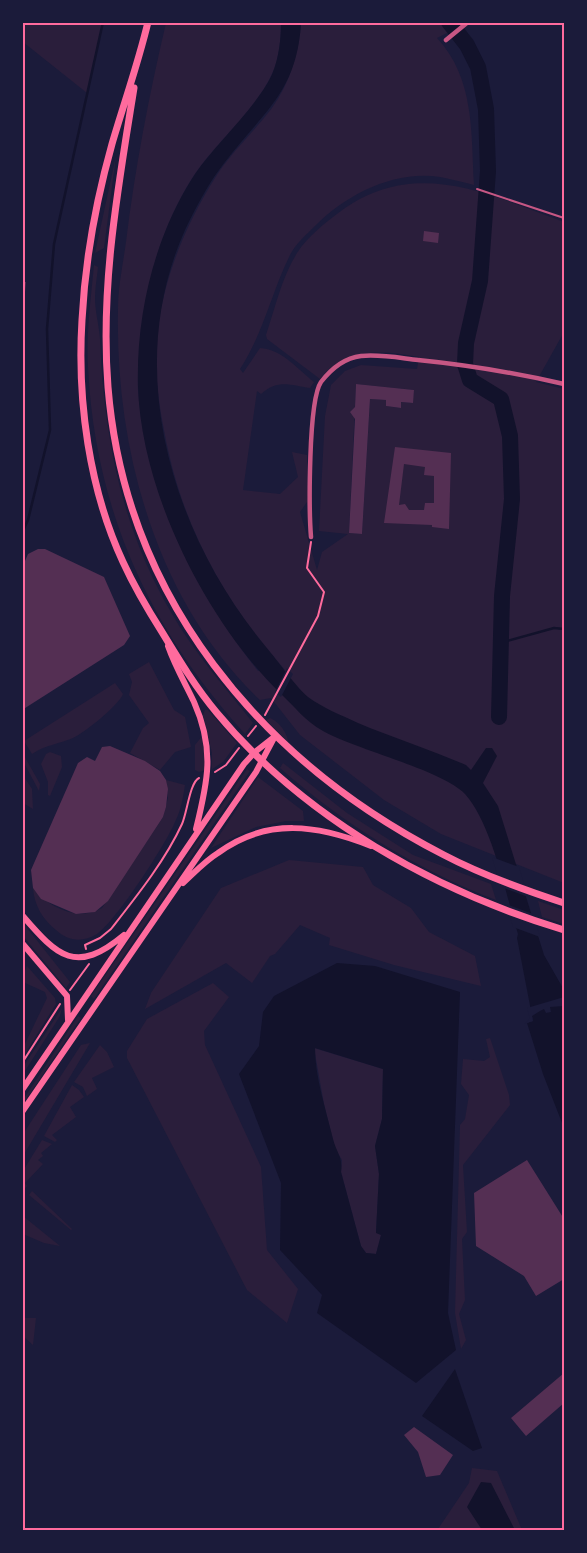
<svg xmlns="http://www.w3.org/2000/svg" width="587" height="1553" font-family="'Titillium Web',sans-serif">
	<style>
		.green { fill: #2a1e3b; fill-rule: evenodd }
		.water { fill: #12122b; fill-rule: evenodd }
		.pier { fill: #1b1b3a }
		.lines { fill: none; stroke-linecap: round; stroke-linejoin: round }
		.stream { stroke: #12122b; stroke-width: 2.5 }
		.river { stroke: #12122b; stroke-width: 16 }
		.building { fill: #542f53; fill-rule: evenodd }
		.path { stroke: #ff6b9d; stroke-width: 2 }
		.service { stroke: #c65784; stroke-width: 2 }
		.minor { stroke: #c65784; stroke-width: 4.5 }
		.secondary { stroke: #ff6b9d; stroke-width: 6 }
		.primary { stroke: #ff6b9d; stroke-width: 7 }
		.neatline { fill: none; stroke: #ff6b9d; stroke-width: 2 }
	</style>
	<rect width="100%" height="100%" fill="#1b1b3a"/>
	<path class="green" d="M22,23H103L87,93L23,42Z
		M166,23H281C281,39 279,59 272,74C254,113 214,143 191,180C163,225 148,276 143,329C141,349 137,370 138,390C146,494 194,590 258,671L285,670C222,599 181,524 164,430C158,399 154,368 157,336C163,279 185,226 215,178C231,152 254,132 272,108C290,83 299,52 301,23H446L453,30L437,38C475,79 471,133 474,185C463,182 451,179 440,177C395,170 347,194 316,225C306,235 295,244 289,257C271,294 263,334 240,369L243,373L260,348C282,349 297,369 314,382L310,388C290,385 278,379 261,394L257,391L243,490L280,494L298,477L292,452L307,455V502L300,512L317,570L322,552L348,534L319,531L325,416L331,385L345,371L361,365L417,369L419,357C381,350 346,347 320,379L267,339L266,335C275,308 282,277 297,253C308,236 325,223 341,211C416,157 487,194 564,222V332L536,382L564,389V883L441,834L384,800L300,735L271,698L260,700C156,601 115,449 118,309C118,287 123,264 126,242C135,168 149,95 166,23ZM356,384L414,390L412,403L401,402L400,408L386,406V400L370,399L362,534L349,533Z
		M116,156L104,248L95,253Z
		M94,265L98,267C97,277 95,288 95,298C95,311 99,325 100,339C104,438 121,527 172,614C195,654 225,687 253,723L245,734C149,628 95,510 88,367C86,333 91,298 94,265Z
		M149,662L174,710L185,717L191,747L175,752L160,770L130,753L143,728L149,723L129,695L132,682L129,674Z
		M115,683L123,694C118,706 84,733 73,738C59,744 45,745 32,754L24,741Z
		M205,710H208L237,743L223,762L212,769V753L203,715Z
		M270,718C278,721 288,733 288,742L266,720Z
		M203,735L206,770L199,772L195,770V745Z
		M22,752L40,784L39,791L23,761Z
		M50,752L61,756L62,767L50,796L48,795V782L41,764L46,754Z
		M283,763L347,813L413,855L491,884L496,900C417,870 344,824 280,768Z
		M247,769L250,771L94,999L91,996Z
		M22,774L32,789L33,809L23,803Z
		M258,777L303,811L304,821H286L256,827L211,848Z
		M166,780L185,785C183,798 181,810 175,822C166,844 116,921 97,934C82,943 68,941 56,930C43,920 34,905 33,888C49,908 79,922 102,908L163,817L168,798Z
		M289,860L363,867L373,885L411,908L429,932L475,956L481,986L394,965L329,945L330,938L300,925L275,954L270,956L252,983L226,963L145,1009L151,993L221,888Z
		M538,901L564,910V924L542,917Z
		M23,923L70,982L66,988L23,936Z
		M27,966L55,998L56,1004L23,1057V1048L47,998L45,992L23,982V975Z
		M213,983L229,997L204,1031L205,1045L261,1167L267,1250L298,1289L287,1323L247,1290L127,1058V1051L147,1019Z
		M62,1008L60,1016L23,1074V1067Z
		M78,1016L81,1018L23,1104V1100Z
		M490,1038L509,1095L510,1105L463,1165L467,1232L462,1239L465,1300L459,1314L466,1340L461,1349L455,1313L460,1125L465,1119L469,1095L461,1084L463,1059L484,1061L490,1057L486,1039Z
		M90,1043L23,1156V1134L81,1045Z
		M100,1045L107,1052L114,1067L92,1078L97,1089L87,1096L83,1087L74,1082Z
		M314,1048L383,1069L382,1119L375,1146L379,1174L376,1232L381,1235L376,1254L366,1253L361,1246L341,1172L342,1160L335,1148L324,1104Z
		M72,1085L79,1090L84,1097L70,1107L76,1117L52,1135L57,1140L55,1142L44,1136Z
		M42,1140L52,1144L41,1153L43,1156L38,1160L43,1164L25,1183L27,1186L23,1191V1171Z
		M32,1191L72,1229L71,1230L29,1195Z
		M23,1216L60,1246L44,1243L23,1234Z
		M23,1311L24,1318H36L33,1345L23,1336Z
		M472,1468L497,1471L522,1530L438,1529L469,1483Z"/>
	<path class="water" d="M281,23H301C297,92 263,112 225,162C209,182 196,207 185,230C122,370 172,534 266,647C278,661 295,686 308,697C323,708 341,715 358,723C394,738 431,750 466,765L471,770L486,748H492L497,756L483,783L498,806L544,955L564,990V1128L543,1074L527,1023L533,1021L517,938L518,934C506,895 492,824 465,794C442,770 357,750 323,731C306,722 294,706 281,694C206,621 141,492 138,386C136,313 155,235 195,174C216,143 260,104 273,72C279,57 281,39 281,23Z
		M337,963L375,966L460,992L448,1313L456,1350L416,1383L317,1313L322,1295L280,1250L281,1183L239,1074L259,1046L263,1012L274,996ZM315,1048L383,1069L382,1119L375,1146L379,1174L376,1233L381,1235L376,1254L366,1253L361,1246L341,1172C343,1157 337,1154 333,1139C326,1110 315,1077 315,1048Z
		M455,1369L482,1448L473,1451L422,1416Z
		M481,1482L491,1483L515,1530H482L467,1507Z"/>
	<path class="pier" d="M287,668L293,674L281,697L275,692Z
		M492,857L519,867L528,897L501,887Z
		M506,904L533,914L540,937L513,927Z
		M564,997V1006L550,1007L551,1012L546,1013L544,1009L540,1011L532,1016L533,1021L524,1024L530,1019L527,1008Z"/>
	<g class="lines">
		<path class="stream" d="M22,533L28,520L50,430L47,329L54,244L103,22
			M500,643L554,628L564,629"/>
		<path class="river" d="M449,22L467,45L478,67L486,109L488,171L480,281L466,343L465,364L470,380L501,399L510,436L512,499L502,596L499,717"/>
	</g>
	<path class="building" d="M424,231L439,233L438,243L423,241Z
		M22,282H26L24,302H22Z
		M356,384L414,390L413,403L401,402V408L386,406V400L370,399L362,534L349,533L355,419L350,412L355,407Z
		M395,447L451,453L449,529L432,527V525L384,523ZM404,464L425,467L424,475L434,476V503H425L424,510H409L405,504L399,505Z
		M38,549H45L104,577L130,636L124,645L22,710V568L28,554Z
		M110,746L145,761L160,771L166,780L168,789L166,807L163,817L108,901L95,912L76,914L41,899L33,888L31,870L78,763L87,757L95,761L102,747Z
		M527,1160L564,1219V1279L536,1296L524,1276L476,1246L474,1193Z
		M564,1373V1403L526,1436L511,1418Z
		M414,1427L453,1455L440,1475L426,1477L418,1452L404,1435Z"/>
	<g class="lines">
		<path class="path" d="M265,715L318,616L324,592L307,568L311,542
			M248,736L256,726
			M215,772L226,765L239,748
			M86,949L85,945L100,938L111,929C136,897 165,861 182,824C187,813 190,782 199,778
			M70,990L89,964
			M22,1063L60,1004"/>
		<path class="service" d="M477,189L564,218"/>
		<path class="minor" d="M446,40L468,22
			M311,537C309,512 308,401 321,382C331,369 345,358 361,356C380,354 400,358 418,360C468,365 516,373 564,384"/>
		<path class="secondary" d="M168,646C175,666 185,683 194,702C215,749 208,781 196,829
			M183,883C194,873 205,861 218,853C267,817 318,825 371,846
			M22,915C58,957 76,975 124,935
			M22,943L67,996L68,1020
			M22,1090L244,764L255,752L274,737
			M22,1112L256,772L275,736"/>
		<path class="primary" d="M148,22C138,64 124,103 112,144C96,201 85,261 82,320C77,400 89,489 123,562C134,586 148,610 162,632C179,660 196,688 217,713C305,819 435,891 564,930
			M134,88C118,188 100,286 108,387C125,598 261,761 444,855C482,875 524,890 564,903"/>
	</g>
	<rect width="587" height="1553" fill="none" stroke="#1b1b3a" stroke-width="48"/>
	<rect x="24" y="24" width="539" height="1505" class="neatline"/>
</svg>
